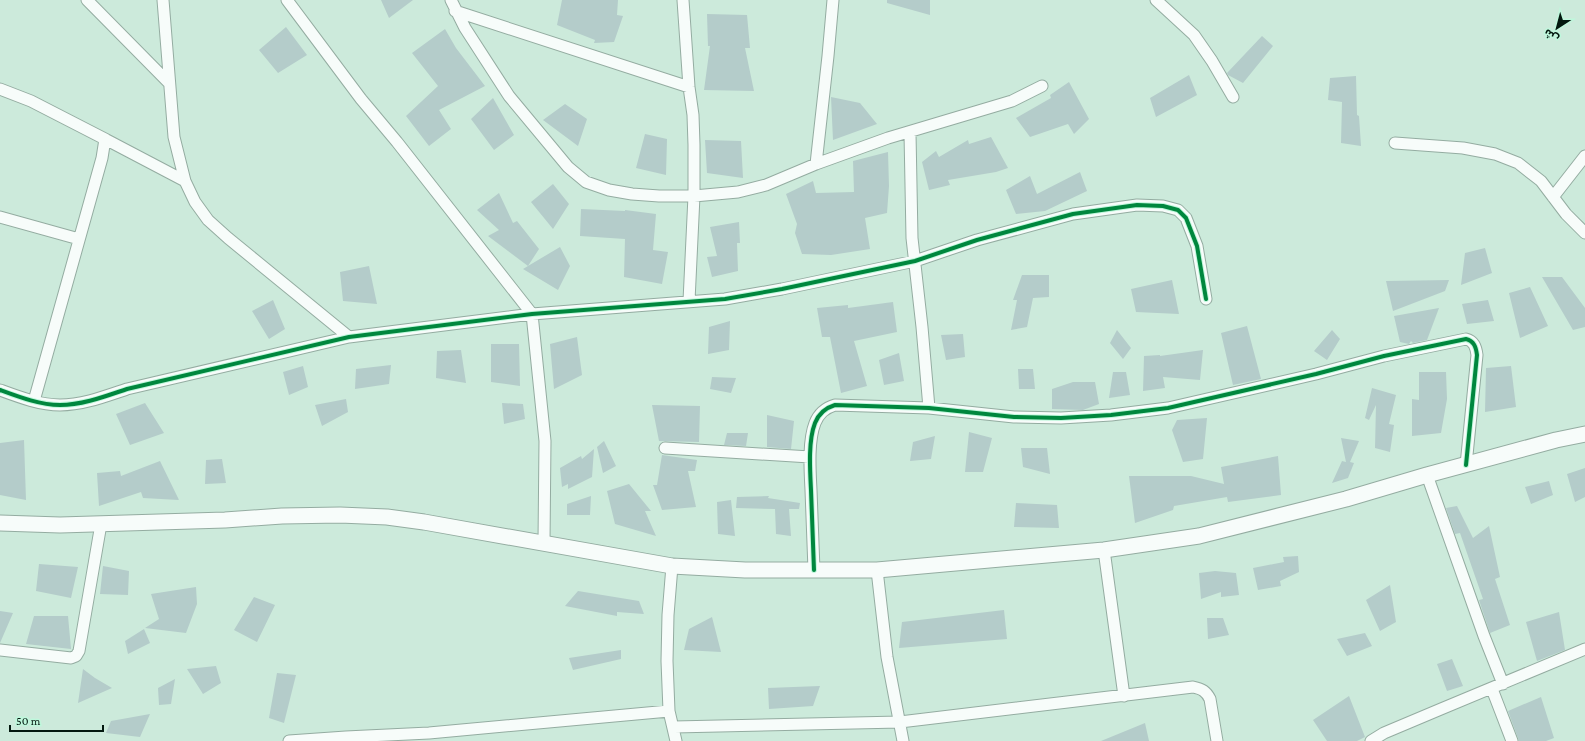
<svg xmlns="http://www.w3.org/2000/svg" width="1585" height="741" font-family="'Crimson Pro','Noto Sans Arabic',serif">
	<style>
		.building { fill: #b4ccca }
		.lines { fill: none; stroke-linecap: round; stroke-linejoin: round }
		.street-casing { stroke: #94aca1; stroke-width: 13 }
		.secondary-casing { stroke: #94aca1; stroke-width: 17 }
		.street { stroke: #f7fcfa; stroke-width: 11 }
		.secondary { stroke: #f7fcfa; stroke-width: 15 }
		.cycleway-casing { stroke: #bff7dc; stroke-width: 6 }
		.cycleway { stroke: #00873e; stroke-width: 4 }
	</style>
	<rect width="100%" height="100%" fill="#cceadb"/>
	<path class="building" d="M381,0H413L389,18Z
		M562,0H618L617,15L623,16L614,42L594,43L595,40L557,25Z
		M887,0H930V15L887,3Z
		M707,14L747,15L750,48H745L754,91L704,90L710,46H708Z
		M286,27L307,55L278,73L259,50Z
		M445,29L456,48L485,86L439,110L451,129L429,146L406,116L438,86L412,53Z
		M1262,36L1273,46L1243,83L1228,75L1227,73Z
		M1189,75L1197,95L1156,117L1150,98Z
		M1356,76L1357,115L1359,116L1361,146L1341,143L1342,102L1328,100L1330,78Z
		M1069,82L1089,119L1074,134L1068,124L1030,137L1016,118L1051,98L1050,95Z
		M831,97L860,103L877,124L833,140Z
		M493,98L514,135L494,150L471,119Z
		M565,104L587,119L578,146L543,120Z
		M645,134L667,139L666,175L636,168Z
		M991,137L1008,168L996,172L948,180L950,185L929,190L922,162L936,151L939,157L968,140L969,144Z
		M705,140L741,141L743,178L707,173Z
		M888,152L889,186L887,213L865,218L870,249L831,255L802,254L795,233L797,224L786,194L813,181L816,193L854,192L853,161Z
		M1080,172L1087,191L1045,211L1016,214L1006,190L1030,176L1037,194Z
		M553,184L569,204L553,229L531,202Z
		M499,193L513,223L517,221L539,249L528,266L560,247L570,266L558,290L523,269L528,266L488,236L499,230L477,210Z
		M581,209L625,211V210L656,214L653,250L668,252L662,284L624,277L625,239L580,236Z
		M739,222L740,243H737L738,271L712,277L707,257L717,256L710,227Z
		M1485,248L1492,273L1461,285L1465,253Z
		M369,266L377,304L343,301L340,272Z
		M1022,275H1049V297L1033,298L1027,327L1011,330L1017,300H1013Z
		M1542,277H1562L1585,308V327L1573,330Z
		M1172,280L1179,314L1136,312L1131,289Z
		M1449,280L1445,291L1393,311L1386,281Z
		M1530,287L1548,326L1520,338L1509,293Z
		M273,300L285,329L269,339L252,311Z
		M1488,300L1494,321L1467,324L1462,304Z
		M893,302L897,332L854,341L867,386L841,393L830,337H822L817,308L848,305V308Z
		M1439,308L1427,340L1413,343L1411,341L1409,344L1400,342L1394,316Z
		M730,321L729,350L708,354L709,327Z
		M1247,326L1261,379L1233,385L1221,333Z
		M1117,330L1131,348L1123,359L1110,343Z
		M1332,330L1340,339L1327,360L1314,351Z
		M963,334L965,357L946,360L941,335Z
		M577,337L582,375L554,389L550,344Z
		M491,344H519L520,386L491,382Z
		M461,350L466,383L436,378L437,351Z
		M1203,350L1200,380L1163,377L1165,388L1143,391L1144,356L1160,355V356Z
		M899,353L904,381L884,385L879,360Z
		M391,365L389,384L355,389L356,369Z
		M303,366L308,387L289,395L283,372Z
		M1511,366L1516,407L1485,412L1486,368Z
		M1018,369H1033L1035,389H1019Z
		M1113,372H1126L1130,395L1109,398Z
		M1419,372H1446L1447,399L1441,433L1412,436V399L1419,400Z
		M712,377L736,378L731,393L710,389Z
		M1073,382H1095L1099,404L1083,410L1052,409V389Z
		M1372,388L1396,395L1389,424L1394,425L1390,452L1375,448L1376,405L1369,420L1365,418Z
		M346,399L348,412L322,426L315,405Z
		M145,403L164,433L130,445L116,414Z
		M502,403L523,404L525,419L504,424Z
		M652,405L700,406L699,442L659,441Z
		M767,415L794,421L791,449L767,447Z
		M1207,418L1203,459L1183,462L1172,430L1177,420Z
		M969,432L992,438L983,472H965Z
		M727,433H748L746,446L724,445Z
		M935,436L931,459L910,461L913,442Z
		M1341,438L1359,441L1350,462L1354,463L1348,478L1332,483L1342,461L1346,462Z
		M24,440L26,500L0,495V443Z
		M604,441L616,466L603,473L597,447Z
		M1021,448H1047L1050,474L1023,467Z
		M594,449L592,477L568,489V484L562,487L560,468L581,456L582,459Z
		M662,455L697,460L695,471H688L696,507L662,510L653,485H657Z
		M1278,456L1281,495L1228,502L1227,497L1174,506L1173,510L1135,523L1129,476H1191L1224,484L1221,467Z
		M222,459L226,483L205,484L206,460Z
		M160,461L179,500L143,498L141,492L99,506L97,473L120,471L121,476Z
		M1585,468V497L1575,502L1567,474Z
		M1549,481L1553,495L1531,504L1525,487Z
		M629,484L651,511H645L656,536L615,524L607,491Z
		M591,496L590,515H567V504Z
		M769,496L768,498L800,503L799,509H789L791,536L776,534L775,509L736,508L737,497Z
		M731,500L735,536L718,534L717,502Z
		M1016,503L1057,505L1059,528L1014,527Z
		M1457,506L1473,538L1489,526L1500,577L1495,579L1510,625L1490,633L1479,600L1483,599L1460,533L1455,534L1446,508Z
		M1298,556L1299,572L1280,581L1281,586L1258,590L1253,568L1284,562L1283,557Z
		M39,564L78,567L71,598L36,591Z
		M103,566L129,571L128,595L100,594Z
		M1215,571L1236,573L1239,595L1221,597V592L1201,599L1199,573Z
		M1390,585L1396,622L1380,631L1366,600Z
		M196,587L197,604L186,633L145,628L159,619L151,594Z
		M578,591L639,601L644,614L617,612V616L565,606Z
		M254,597L275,605L257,642L234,630Z
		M1004,610L1007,639L899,648L902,622Z
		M0,611L13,613L0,643Z
		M1559,612L1565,650L1537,661L1526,622Z
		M34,616H68L71,649L26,644Z
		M712,617L721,652L684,650L689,629Z
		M1207,618H1223L1229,635L1208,639Z
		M144,629L150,643L128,654L125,641Z
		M1365,633L1372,646L1347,656L1337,639Z
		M621,650V659L573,670L569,658Z
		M1452,659L1463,686L1447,691L1437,664Z
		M216,666L221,683L203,694L187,669Z
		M83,669L95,678L112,688L78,703Z
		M277,673L296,675L284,723L269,718Z
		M175,679L171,704L159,705L158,688Z
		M820,686L813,706L769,709L768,688Z
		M1349,696L1365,737L1357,741H1327L1313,720Z
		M1541,697L1554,738L1546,741H1519L1508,711Z
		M150,714L140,737L106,733L111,721Z
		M1145,723L1149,741H1101Z"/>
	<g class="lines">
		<defs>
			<path id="street" d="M87,0L168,82
				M163,0L174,137L185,181L195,202L208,220L228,238L349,337
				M287,0L361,99L397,142L532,314L545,441L544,542
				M451,0L465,28L509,96L568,167L586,182L609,190L632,194L659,196H694L738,192L766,185L816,164L888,138L1012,101L1042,86
				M683,0L689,87L693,115L694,145V196L689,301
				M1156,0L1194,35L1212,61L1233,97
				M455,11L689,87
				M0,89L31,101L105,139L102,158L34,401
				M910,133L912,238L922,327L929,408
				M105,139L185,181
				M1395,143L1463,148L1495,154L1518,163L1541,181L1566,214L1585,233
				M816,164L828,56L833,0
				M1553,197L1585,156
				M0,217L79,239
				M0,390C19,397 40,405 60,405C83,405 106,396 127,389L349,337L532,314L725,299L782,289L915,261L977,240L1073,214L1137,205L1163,206L1178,210L1186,218L1197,246L1206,299
				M665,448L810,457
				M1427,475L1484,636L1503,684
				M1104,550L1124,696
				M672,566L668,615L667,661L669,711L676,741
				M814,570C813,544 812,517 811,490C810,470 808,441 815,423C819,413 825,408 835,405L929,408L1014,417L1061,418L1111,415L1168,408L1316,374L1384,356L1466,339C1474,341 1476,347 1477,355L1466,465
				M877,570L887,657L903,741
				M0,650L71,658L76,656L79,651L101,524
				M1492,689L1512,741
				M674,727L900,722L1193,687C1202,689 1206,691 1210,699L1217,741
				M289,741L346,737L429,733L669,711
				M1371,741L1384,733L1441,709L1585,649"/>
			<path id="secondary" d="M0,523L60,525L225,520L282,516L340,515L387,517L424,522L672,566L745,570H877L1104,550L1199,536L1346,499L1427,475L1556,440L1585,434"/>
		</defs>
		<use href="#street" class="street-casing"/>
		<use href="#secondary" class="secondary-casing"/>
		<use href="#street" class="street"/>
		<use href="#secondary" class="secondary"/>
		<defs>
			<path id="cycleway" d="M0,390C19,397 40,405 60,405C83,405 106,396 127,389L349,337L532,314L725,299L782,289L915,261L977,240L1073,214L1137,205L1163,206L1178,210L1186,218L1197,246L1206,299
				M814,570C813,544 812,517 811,490C810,470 808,441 815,423C819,413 825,408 835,405L929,408L1014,417L1061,418L1111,415L1168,408L1316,374L1384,356L1466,339C1474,341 1476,347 1477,355L1466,465"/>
		</defs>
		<use href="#cycleway" class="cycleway-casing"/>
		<use href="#cycleway" class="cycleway"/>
	</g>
	<g transform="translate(1557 28) rotate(216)" stroke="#bff7dc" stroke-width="3" paint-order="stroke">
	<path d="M0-3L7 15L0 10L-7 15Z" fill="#03180f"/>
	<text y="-6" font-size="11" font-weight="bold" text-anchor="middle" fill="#03180f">ش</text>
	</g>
	<path d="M10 725v6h93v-6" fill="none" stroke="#03180f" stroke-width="2"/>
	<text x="16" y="725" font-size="12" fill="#03180f" stroke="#bff7dc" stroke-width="3" paint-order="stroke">50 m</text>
</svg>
